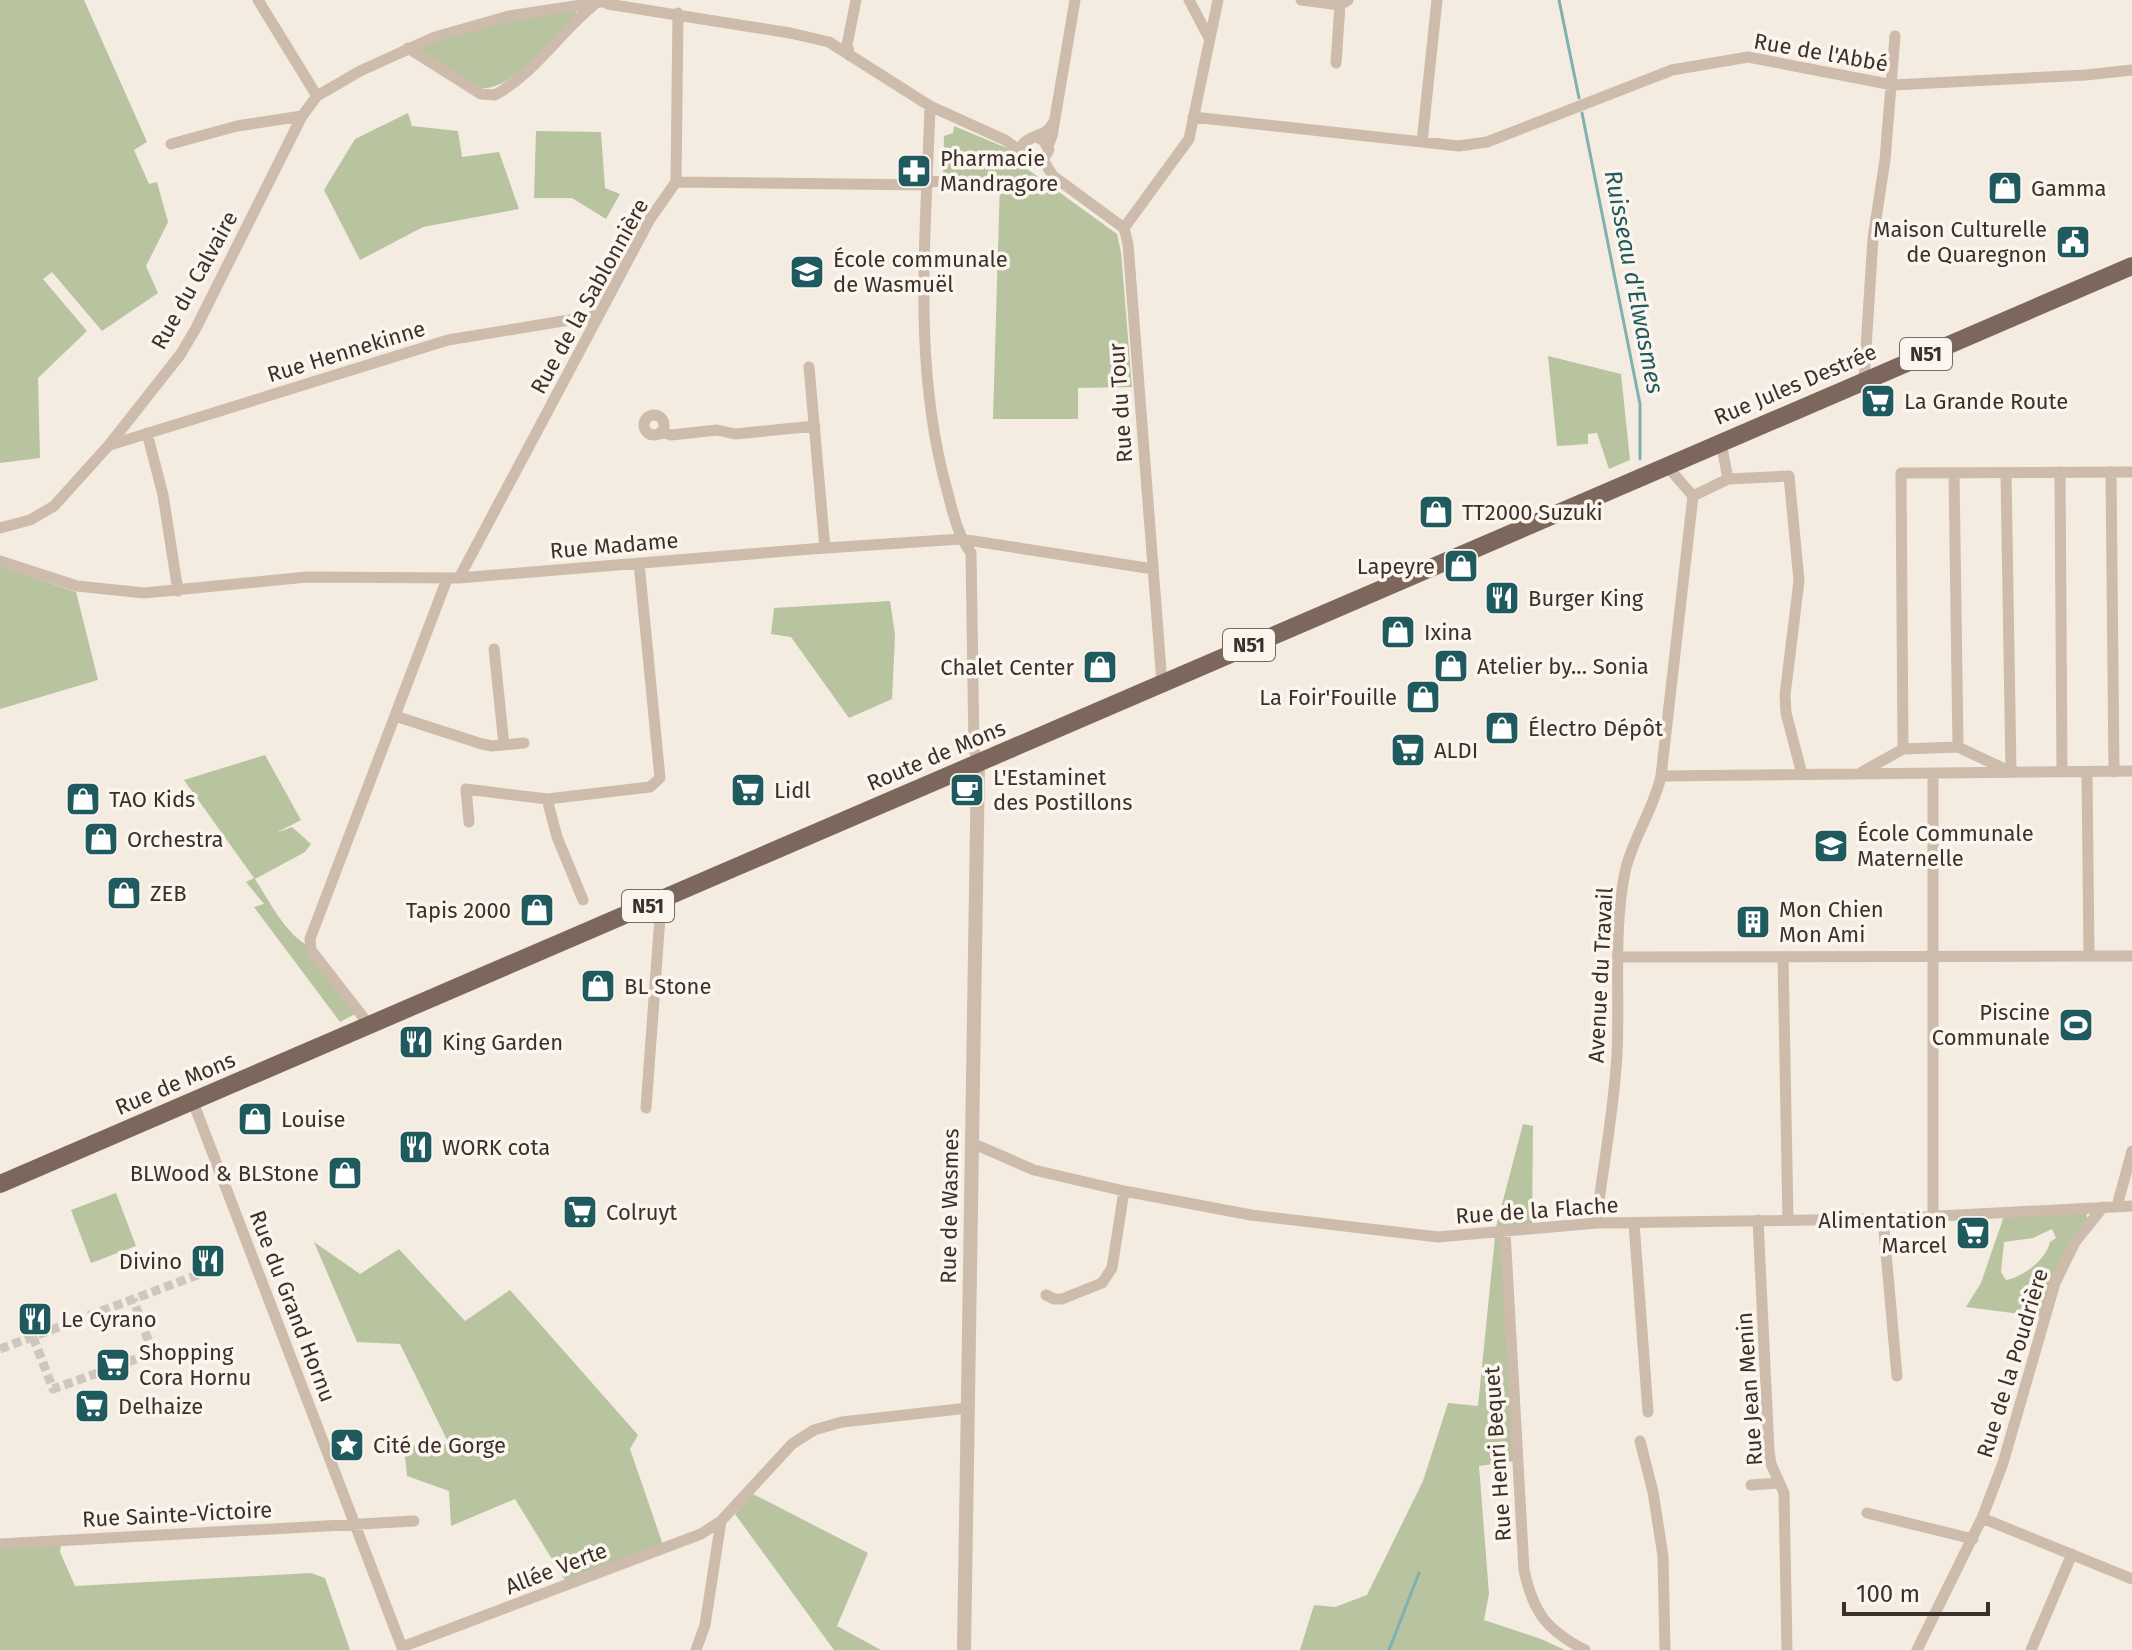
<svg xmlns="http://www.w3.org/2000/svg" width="2132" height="1650" font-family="'Fira Sans',sans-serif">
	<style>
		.green { fill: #b8c4a0; fill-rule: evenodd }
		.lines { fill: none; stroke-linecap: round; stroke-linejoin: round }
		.stream { stroke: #7fb0b2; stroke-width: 3 }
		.pedestrian-tunnel { stroke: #cfc6bd; stroke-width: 9; stroke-dasharray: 9 4.5; stroke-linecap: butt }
		.minor { stroke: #cdbbac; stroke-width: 11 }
		.tertiary { stroke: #cdbbac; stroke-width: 14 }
		.primary { stroke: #7d675c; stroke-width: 18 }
		.labels { text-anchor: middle; stroke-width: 7; stroke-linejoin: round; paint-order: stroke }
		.shield { fill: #fbf5ee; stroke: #756b66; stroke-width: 2 }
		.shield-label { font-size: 20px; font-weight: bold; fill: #3b302b }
		.street-label { font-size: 22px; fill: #3b302b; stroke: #fbf5ee }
		.poi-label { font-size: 22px; fill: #3b302b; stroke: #fbf5ee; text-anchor: start }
		.water-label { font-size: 24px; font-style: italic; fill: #1f5a5e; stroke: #fbf5ee }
	</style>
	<rect width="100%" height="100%" fill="#f4ebe1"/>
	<!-- green -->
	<path class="green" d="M0 0H84L147 142 134 150 149 184 157 182 168 222 146 266 158 293 102 331 52 272 43 279 87 331 38 378 40 458 0 463Z
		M575 10 577 15C556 36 512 91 481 88L422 52 420 47 483 26Z
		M408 113 412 126 458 131 462 157 499 152 519 209 423 227 360 260 324 190 355 139Z
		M954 126 1009 149 1012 158 1117 234 1121 252 1132 387 1078 388V419H993L1000 181 943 178 944 136 953 133Z
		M536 131 601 132 605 188 620 194 606 219 572 198H534Z
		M1548 356 1621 374 1630 460 1609 469 1597 433 1588 434V444L1557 446Z
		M0 566 76 592 98 680 0 709Z
		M890 601 895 635 892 699 849 718 791 637 771 634 774 608Z
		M265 755 301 820 276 833 292 827 311 844 305 852 255 879C270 902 285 934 310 947L359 1012 340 1022 254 907 264 904 246 882 254 878 184 780Z
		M1523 1124 1533 1126 1532 1226 1502 1229 1515 1461 1479 1466 1489 1594 1484 1620 1541 1639 1565 1650H1300L1314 1605 1335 1607 1367 1595 1423 1481 1448 1403 1478 1406 1496 1227Z
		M116 1193 136 1246 91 1263 71 1210Z
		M2086 1212 2088 1221 2043 1317 1966 1307 1981 1283 2004 1216ZM2052 1229 2056 1238 2050 1242C2046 1260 2023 1277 2006 1280L2001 1272 2004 1242 2033 1238Z
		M314 1242 360 1274 399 1249 465 1321 510 1290 638 1435 630 1449 664 1548 568 1585 515 1499 451 1526 449 1491 407 1476 404 1446 449 1444 400 1344 357 1342Z
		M753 1494 868 1553 837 1626 881 1650H834L735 1514Z
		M61 1543 60 1552 75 1586 311 1573 325 1578 350 1650H0V1544Z"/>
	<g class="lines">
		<!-- stream -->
		<path class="stream" d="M1559 0 1579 98
			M1582 113 1640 404V459
			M1389 1650 1419 1573"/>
		<!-- pedestrian-tunnel -->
		<path class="pedestrian-tunnel" d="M33 1337 53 1389 153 1353 133 1299
			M0 1349 208 1271"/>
		<!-- minor -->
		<path class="minor" d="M258 0 317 96
			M1189 0 1209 38
			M1301 0 1340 5 1348 0
			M608 4 790 33 829 42 930 106 1005 140 1023 153
			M408 48 481 94 495 95C535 73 560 32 595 4
			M850 56 847 45 856 0
			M1336 63 1340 5
			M930 106C926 235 912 365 947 490 953 512 957 534 971 553L974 749 978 763
			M1193 117 1459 146 1487 142 1672 70 1748 57 1893 85 2086 75 2132 70
			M1036 137 1043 140 1049 150 1043 160 1035 163 1024 156 1023 144C1033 133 1045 138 1053 123
			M1422 142 1437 0
			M171 144 237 126 302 116
			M1048 146 1052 136 1075 0
			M1043 160 1053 176 1124 228 1128 244 1162 683
			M928 181 996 185
			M676 182 928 185
			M1124 228 1189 139 1218 0
			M809 367 825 548
			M1864 380 1873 238 1885 160 1895 36
			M644 425a10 10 0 1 1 20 0a10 10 0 1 1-20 0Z
			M661 432 671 435 717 430 735 434 815 426
			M147 433 163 495 178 591
			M1721 442 1728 479
			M110 445 448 340 599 315
			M1666 465 1693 496
			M2060 472 2062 772
			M2111 472 2114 772
			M1954 473 1958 747
			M1693 496 1728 479 1789 476 1799 581 1785 695 1786 713 1802 774
			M0 528 30 520 54 506 109 445 180 355 195 330 302 116 317 96 360 71 435 37 509 16 614 0
			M0 561 77 586 144 593 307 577 459 578 811 549 961 539 1153 569
			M459 578 650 219 676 182 678 13
			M494 649 504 745
			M395 716 482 744 492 746 524 743
			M1903 749 1901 473 2132 472
			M1862 772 1903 749 1958 747 2011 772 2006 473
			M2087 772 2089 956
			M1933 773V1216
			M1661 776 2132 771
			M547 799 557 837 583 900
			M469 822 466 789 547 799 650 787 660 778 639 563
			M1619 957 2132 956
			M1783 957 1788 1220
			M370 1026 311 950 310 939 447 579
			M193 1102 403 1650
			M646 1108 660 917 656 902
			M972 1143 1034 1170 1124 1191 1251 1215 1438 1237 1596 1223 1883 1219 2132 1206
			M2117 1206 2132 1151
			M1883 1219 1897 1376
			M1758 1220 1769 1451 1771 1464 1784 1493 1787 1650
			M1596 1223C1603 1167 1614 1110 1617 1054 1620 994 1613 931 1625 872 1632 839 1654 809 1661 776L1693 496
			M1634 1223 1648 1412
			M1505 1231 1524 1570C1533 1612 1546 1630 1585 1650
			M1046 1295 1054 1299H1062L1102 1283 1112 1268 1124 1191
			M1640 1441 1653 1492 1663 1556 1665 1650
			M1751 1485 1779 1483
			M1867 1513 1973 1539
			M1982 1518 2132 1579
			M0 1544 414 1521
			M402 1647 701 1534 721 1521
			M696 1650 705 1625 721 1521 792 1444 814 1430 842 1422 968 1408
			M1917 1650 1982 1518 2003 1463 2055 1283 2075 1242 2103 1207
			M2031 1650 2072 1554"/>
		<!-- tertiary -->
		<path class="tertiary" d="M964 1650 978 763"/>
		<!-- primary -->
		<path class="primary" d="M0 1184 2132 266"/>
	</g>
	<!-- icons -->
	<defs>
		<g id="pharmacy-square" transform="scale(1.8)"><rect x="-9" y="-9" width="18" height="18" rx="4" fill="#1f5a5e" stroke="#fbf5ee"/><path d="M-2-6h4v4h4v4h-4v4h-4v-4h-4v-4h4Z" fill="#fff"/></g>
		<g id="shop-square" transform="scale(1.8)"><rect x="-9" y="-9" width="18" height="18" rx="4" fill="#1f5a5e" stroke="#fbf5ee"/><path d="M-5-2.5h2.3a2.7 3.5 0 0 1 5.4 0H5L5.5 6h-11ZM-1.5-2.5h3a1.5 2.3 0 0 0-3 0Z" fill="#fff"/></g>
		<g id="civic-square" transform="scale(1.8)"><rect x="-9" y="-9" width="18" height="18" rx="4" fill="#1f5a5e" stroke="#fbf5ee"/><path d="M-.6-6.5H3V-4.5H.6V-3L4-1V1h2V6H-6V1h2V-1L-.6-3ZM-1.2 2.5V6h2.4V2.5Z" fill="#fff"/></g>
		<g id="school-square" transform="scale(1.8)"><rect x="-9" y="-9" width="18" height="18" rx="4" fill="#1f5a5e" stroke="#fbf5ee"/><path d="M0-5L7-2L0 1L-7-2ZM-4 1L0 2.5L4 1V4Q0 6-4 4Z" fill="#fff"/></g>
		<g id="supermarket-square" transform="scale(1.8)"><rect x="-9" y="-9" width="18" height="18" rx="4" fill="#1f5a5e" stroke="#fbf5ee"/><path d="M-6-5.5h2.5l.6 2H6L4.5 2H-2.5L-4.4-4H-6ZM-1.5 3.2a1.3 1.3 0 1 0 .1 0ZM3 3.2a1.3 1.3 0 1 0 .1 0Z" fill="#fff"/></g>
		<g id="restaurant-square" transform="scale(1.8)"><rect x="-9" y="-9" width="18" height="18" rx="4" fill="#1f5a5e" stroke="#fbf5ee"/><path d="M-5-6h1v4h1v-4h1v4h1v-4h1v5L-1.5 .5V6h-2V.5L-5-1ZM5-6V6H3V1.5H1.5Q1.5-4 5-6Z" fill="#fff"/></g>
		<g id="cafe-square" transform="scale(1.8)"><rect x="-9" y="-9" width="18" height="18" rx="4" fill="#1f5a5e" stroke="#fbf5ee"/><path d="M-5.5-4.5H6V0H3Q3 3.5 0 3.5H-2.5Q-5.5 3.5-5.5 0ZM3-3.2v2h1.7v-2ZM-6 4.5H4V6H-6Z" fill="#fff"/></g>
		<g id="building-square" transform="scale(1.8)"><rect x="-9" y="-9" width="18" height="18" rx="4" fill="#1f5a5e" stroke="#fbf5ee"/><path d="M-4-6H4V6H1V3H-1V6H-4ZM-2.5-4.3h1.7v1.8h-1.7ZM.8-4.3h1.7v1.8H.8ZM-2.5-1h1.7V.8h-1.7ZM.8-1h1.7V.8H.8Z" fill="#fff"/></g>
		<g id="stadium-square" transform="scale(1.8)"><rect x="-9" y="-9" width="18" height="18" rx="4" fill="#1f5a5e" stroke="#fbf5ee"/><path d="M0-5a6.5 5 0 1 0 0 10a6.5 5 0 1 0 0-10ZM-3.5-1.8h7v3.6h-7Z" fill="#fff"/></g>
		<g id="sight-square" transform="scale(1.8)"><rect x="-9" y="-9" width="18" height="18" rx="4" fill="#1f5a5e" stroke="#fbf5ee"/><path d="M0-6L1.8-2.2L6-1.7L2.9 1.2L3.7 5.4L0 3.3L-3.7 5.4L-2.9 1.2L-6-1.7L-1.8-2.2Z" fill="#fff"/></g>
	</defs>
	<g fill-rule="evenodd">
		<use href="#pharmacy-square" x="914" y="171"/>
		<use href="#shop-square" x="2005" y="188"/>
		<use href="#civic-square" x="2073" y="242"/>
		<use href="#school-square" x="807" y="272"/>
		<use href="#supermarket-square" x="1878" y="401"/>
		<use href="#shop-square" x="1436" y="512"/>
		<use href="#shop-square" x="1461" y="566"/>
		<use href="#restaurant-square" x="1502" y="598"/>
		<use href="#shop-square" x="1398" y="632"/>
		<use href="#shop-square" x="1451" y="666"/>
		<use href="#shop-square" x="1100" y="667"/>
		<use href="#shop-square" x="1423" y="697"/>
		<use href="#shop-square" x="1502" y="728"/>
		<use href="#supermarket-square" x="1408" y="750"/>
		<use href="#supermarket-square" x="748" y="790"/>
		<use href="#cafe-square" x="967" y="790"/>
		<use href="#shop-square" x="83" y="799"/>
		<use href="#shop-square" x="101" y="839"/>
		<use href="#school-square" x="1831" y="846"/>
		<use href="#shop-square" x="124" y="893"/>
		<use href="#shop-square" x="537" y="910"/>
		<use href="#building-square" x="1753" y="922"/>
		<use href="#shop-square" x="598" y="986"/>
		<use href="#stadium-square" x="2076" y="1025"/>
		<use href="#restaurant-square" x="416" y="1042"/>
		<use href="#shop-square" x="255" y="1119"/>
		<use href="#restaurant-square" x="416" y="1147"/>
		<use href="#shop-square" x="345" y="1173"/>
		<use href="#supermarket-square" x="580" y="1212"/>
		<use href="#supermarket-square" x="1973" y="1233"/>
		<use href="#restaurant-square" x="208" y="1261"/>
		<use href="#restaurant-square" x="35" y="1319"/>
		<use href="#supermarket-square" x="113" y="1365"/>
		<use href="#supermarket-square" x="92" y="1406"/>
		<use href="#sight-square" x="347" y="1445"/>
	</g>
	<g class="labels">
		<!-- shield labels -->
		<g class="shield">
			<rect x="1900" y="338" width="52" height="32" rx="6"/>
			<rect x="1223" y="629" width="52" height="32" rx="6"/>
			<rect x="622" y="890" width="52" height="32" rx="6"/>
		</g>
		<g class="shield-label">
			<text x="1926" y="361">N51</text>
			<text x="1249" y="652">N51</text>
			<text x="648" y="913">N51</text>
		</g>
		<!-- street labels -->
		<g class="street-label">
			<text transform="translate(1821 52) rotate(10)" y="8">Rue de l'Abbé</text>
			<text transform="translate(194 280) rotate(-61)" y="8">Rue du Calvaire</text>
			<text transform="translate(589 296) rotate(-61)" y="8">Rue de la Sablonnière</text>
			<text transform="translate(346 351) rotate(-17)" y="8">Rue Hennekinne</text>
			<text transform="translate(1795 384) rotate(-23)" y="8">Rue Jules Destrée</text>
			<text transform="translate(1120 403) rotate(-94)" y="8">Rue du Tour</text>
			<text transform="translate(614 545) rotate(-5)" y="8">Rue Madame</text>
			<text transform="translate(936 755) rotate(-23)" y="8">Route de Mons</text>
			<text transform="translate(1600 975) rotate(-87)" y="8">Avenue du Travail</text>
			<text transform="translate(175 1083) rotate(-23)" y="8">Rue de Mons</text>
			<text transform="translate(949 1206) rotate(-89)" y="8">Rue de Wasmes</text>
			<text transform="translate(1537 1210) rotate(-4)" y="8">Rue de la Flache</text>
			<text transform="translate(293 1306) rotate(69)" y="8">Rue du Grand Hornu</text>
			<text transform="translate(2012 1363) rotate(-73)" y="8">Rue de la Poudrière</text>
			<text transform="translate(1749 1389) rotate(-94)" y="8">Rue Jean Menin</text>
			<text transform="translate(1497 1454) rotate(-94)" y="8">Rue Henri Bequet</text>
			<text transform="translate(177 1514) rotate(-3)" y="8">Rue Sainte-Victoire</text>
			<text transform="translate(556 1568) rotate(-21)" y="8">Allée Verte</text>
		</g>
		<!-- poi labels -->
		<g class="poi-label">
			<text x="940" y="166">Pharmacie<tspan x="940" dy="25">Mandragore</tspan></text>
			<text x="2031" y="196">Gamma</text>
			<text x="2047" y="237" text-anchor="end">Maison Culturelle<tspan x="2047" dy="25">de Quaregnon</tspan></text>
			<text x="833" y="267">École communale<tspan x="833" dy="25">de Wasmuël</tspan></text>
			<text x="1904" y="409">La Grande Route</text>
			<text x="1462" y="520">TT2000 Suzuki</text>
			<text x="1435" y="574" text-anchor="end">Lapeyre</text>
			<text x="1528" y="606">Burger King</text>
			<text x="1424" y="640">Ixina</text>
			<text x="1477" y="674">Atelier by... Sonia</text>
			<text x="1074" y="675" text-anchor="end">Chalet Center</text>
			<text x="1397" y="705" text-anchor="end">La Foir'Fouille</text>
			<text x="1528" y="736">Électro Dépôt</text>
			<text x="1434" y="758">ALDI</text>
			<text x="993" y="785">L'Estaminet<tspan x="993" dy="25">des Postillons</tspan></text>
			<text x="774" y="798">Lidl</text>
			<text x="109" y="807">TAO Kids</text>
			<text x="1857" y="841">École Communale<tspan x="1857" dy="25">Maternelle</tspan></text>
			<text x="127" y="847">Orchestra</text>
			<text x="150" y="901">ZEB</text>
			<text x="1779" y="917">Mon Chien<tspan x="1779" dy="25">Mon Ami</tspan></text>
			<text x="511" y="918" text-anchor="end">Tapis 2000</text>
			<text x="624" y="994">BL Stone</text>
			<text x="2050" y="1020" text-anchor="end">Piscine<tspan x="2050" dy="25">Communale</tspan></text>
			<text x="442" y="1050">King Garden</text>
			<text x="281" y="1127">Louise</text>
			<text x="442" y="1155">WORK cota</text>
			<text x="319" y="1181" text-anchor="end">BLWood &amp; BLStone</text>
			<text x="606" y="1220">Colruyt</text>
			<text x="1947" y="1228" text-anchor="end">Alimentation<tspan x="1947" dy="25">Marcel</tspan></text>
			<text x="182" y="1269" text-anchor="end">Divino</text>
			<text x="61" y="1327">Le Cyrano</text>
			<text x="139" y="1360">Shopping<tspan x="139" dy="25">Cora Hornu</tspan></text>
			<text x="118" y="1414">Delhaize</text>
			<text x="373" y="1453">Cité de Gorge</text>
		</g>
		<!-- water labels -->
		<g class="water-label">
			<text transform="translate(1634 282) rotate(79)" y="8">Ruisseau d'Elwasmes</text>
		</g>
	</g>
	<!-- scale -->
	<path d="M1844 1602v12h144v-12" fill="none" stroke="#3b302b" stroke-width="4"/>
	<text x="1856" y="1602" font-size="24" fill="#3b302b" stroke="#fbf5ee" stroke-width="6" paint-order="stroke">100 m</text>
</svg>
